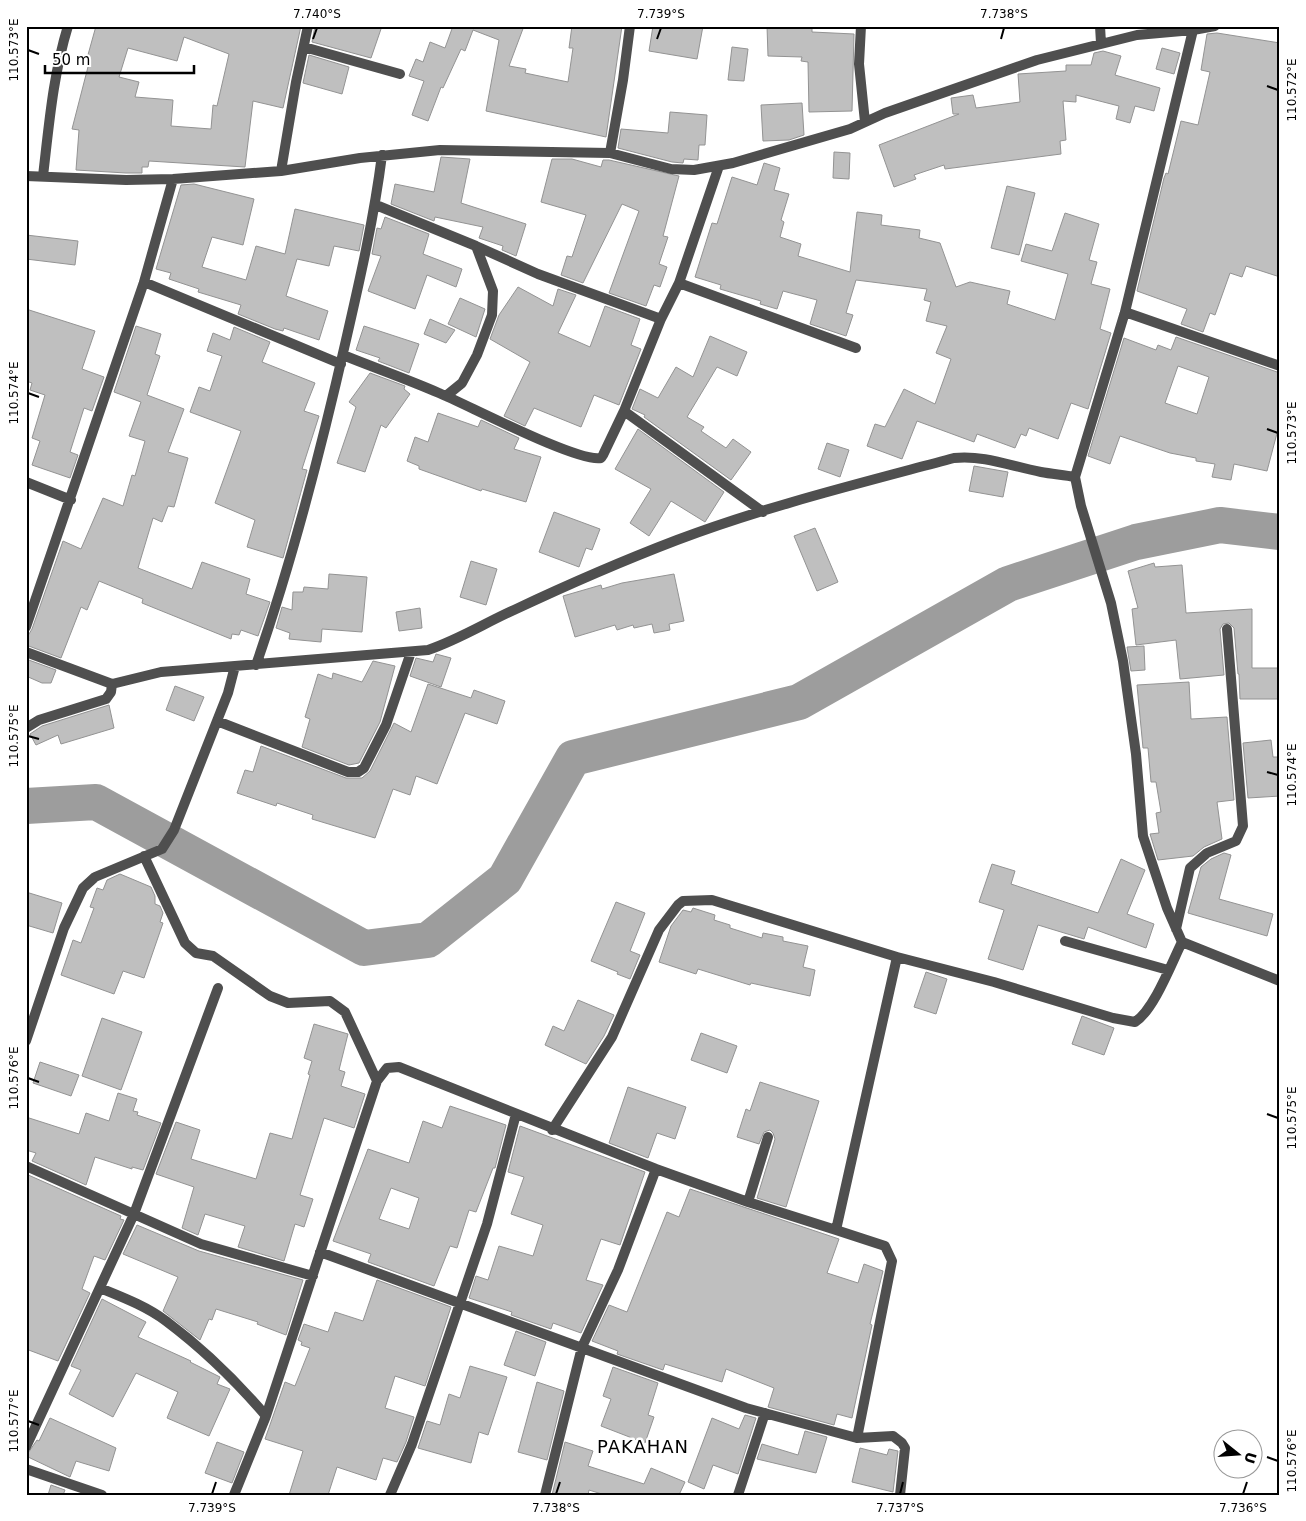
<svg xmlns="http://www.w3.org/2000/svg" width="1306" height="1521" font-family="'DejaVu Sans',sans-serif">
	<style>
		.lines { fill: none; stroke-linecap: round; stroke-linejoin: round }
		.river { stroke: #9d9d9d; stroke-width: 36 }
		.building { fill: #bfbfbf; stroke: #939393; fill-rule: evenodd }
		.street { stroke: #4f4f4f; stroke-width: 10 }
		.ticks { fill: none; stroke: #000; stroke-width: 2 }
		.labels { text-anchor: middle; stroke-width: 5; stroke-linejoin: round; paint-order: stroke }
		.quarter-label { font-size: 18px; letter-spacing: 1px; fill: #000; stroke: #fff }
		.neatline { fill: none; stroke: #000; stroke-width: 2 }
		.ticks-label { font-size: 12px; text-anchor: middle; fill: #000 }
	</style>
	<rect width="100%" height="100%" fill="#fff"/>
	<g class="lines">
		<!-- river -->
		<path class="river" d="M26 806 96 802 364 948 428 940 505 879 573 758 799 702 1008 584 1136 542 1220 525 1280 532"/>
	</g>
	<!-- building -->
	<path class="building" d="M96 26H301L283 108 253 101 245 167 149 161 148 167H142V173H126L76 170 79 130 72 129 89 63 86 62ZM184 37 229 54 217 106 213 105 211 129 171 126 173 100 135 97 139 82 119 77 128 48 177 61Z
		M315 26H382L371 58 312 42Z
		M453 26H524L509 66 526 69 525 73 568 82 573 48H569L572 26H622L606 137 486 111 499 40 473 30 465 51 461 49 443 88 441 87 428 121 412 115 424 81 409 76 416 59 423 62 430 42 445 48Z
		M653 26H703L697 59 649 51Z
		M767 26H812V32L854 34 852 111 809 112 808 62 801 61 802 57 768 56Z
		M1217 33 1280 43V277L1246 266 1242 277 1230 273 1215 315 1210 313 1203 332 1181 324 1187 309 1137 291 1164 178 1166 173 1168 174 1181 121 1198 125 1210 72 1201 70 1207 34Z
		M732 47 748 49 744 81 728 80Z
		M1162 48 1180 53 1174 74 1156 69Z
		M1103 51 1121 56 1115 75 1160 88 1154 111 1135 106 1130 123 1116 119 1119 106 1076 95V102L1063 101 1066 140 1060 141 1061 154 945 169 944 165 914 175 916 179 894 187 879 145 959 114H953L951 98 973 95 976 108 1020 102 1018 74 1066 71V65H1091L1094 53Z
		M309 55 349 67 342 94 303 83Z
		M802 103 804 135 789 140 763 141 761 105Z
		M670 112 707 115 705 145H699L698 160 684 159 683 163 672 162 618 148 621 129 668 133Z
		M834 152 850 153 849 179 833 178Z
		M441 157 470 159 461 203 526 224 516 256 502 250 503 246 479 238 483 227 435 217 434 221 391 204 395 184 434 192Z
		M552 159H572L601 167 603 160H609L679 176 663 236 668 237 659 264 667 267 660 287 654 285 646 306 609 293 639 211 622 204 583 283 561 275 567 256 572 257 586 215 541 202Z
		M764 163 780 168 774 190 789 194 781 220 784 222 780 237 801 244 798 256 850 272 857 212 882 215 881 225 920 230 919 238 940 243 956 287 970 282 1010 291 1007 304 1055 320 1068 274 1021 261 1026 244 1052 251 1065 213 1099 224 1089 260 1097 262 1091 284 1110 289 1100 329 1111 333 1088 409 1071 403 1058 439 1029 428 1026 436 1021 434 1015 448 977 434 974 442 917 421 902 459 867 446 875 424 885 427 904 389 935 404 951 359 936 353 947 326 926 321 931 302 924 300 927 289 856 280 846 313 853 315 846 336 810 324 817 300 783 291 777 309 760 304 761 301 720 289 721 285 695 277 712 223 717 224 732 177 757 185Z
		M194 184 254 199 243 245 212 237 202 267 246 280 256 246 285 254 295 209 364 225 359 251 334 246 329 266 297 259 286 296 328 311 319 340 284 328 283 331 275 329 238 314 241 305 198 292 199 289 169 279 171 273 156 269 181 185Z
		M1007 186 1035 193 1019 255 991 248Z
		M385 217 429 234 423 254 462 269 456 287 427 275 415 309 368 291 381 256 372 254 377 228 381 229Z
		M26 235 78 241 75 265 26 259Z
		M518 287 553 306 558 289 576 295 558 333 590 347 605 306 640 319 631 345 641 349 619 405 594 395 581 427 534 408 525 426 504 416 530 362 490 339 499 315Z
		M460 298 485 309 476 337 448 324Z
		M26 309 95 331 82 369 104 377 92 411 84 408 70 452 78 455 70 478 32 465 40 441 32 438 45 395 30 390 32 383 26 381Z
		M430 319 455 330 446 343 424 334Z
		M136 326 161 334 155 354 160 356 147 395 184 409 168 452 188 458 174 507 168 506 162 522 153 518 138 568 192 589 202 562 250 579 246 594 270 602 258 636 241 630 239 635 232 634 231 639 142 603 143 599 99 581 87 610 81 607 61 658 26 645V639L32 629 63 541 81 549 103 498 123 506 132 475 135 476 145 441 129 436 141 402 114 392Z
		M364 326 419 344 409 373 378 361 380 358 356 350Z
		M234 327 270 342 262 362 315 383 304 411 319 416 302 469 307 470 283 558 247 547 255 520 215 503 241 431 190 412 199 387 210 391 222 356 207 351 213 333 230 340Z
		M710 336 747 352 737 376 717 367 687 417 704 427 701 431 726 448 733 439 751 452 731 480 644 417 645 415 632 409 640 389 658 398 676 367 693 377Z
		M1176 337 1280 373V422L1267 471 1234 464 1231 480 1212 477 1215 464 1196 461V458L1170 453 1120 436 1110 464 1088 456 1124 338 1156 350 1158 345 1171 350ZM1178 366 1209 377 1197 414 1165 403Z
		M370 373 405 386 404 389 410 394 386 428 381 425 365 472 337 463 356 407 349 402Z
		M438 413 478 427 481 420 519 438 514 449 541 457 526 502 482 489 481 491 419 469V466L407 461 415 437 428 442Z
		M638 429 724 492 705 522 671 501 649 536 630 523 651 489 615 469Z
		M827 443 849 450 840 477 818 469Z
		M974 466 1008 472 1003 497 969 491Z
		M554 512 600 529 592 550 586 548 579 567 539 552Z
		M815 528 838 582 817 591 794 536Z
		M471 561 497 569 486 605 460 597Z
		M1154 563 1155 567 1182 565 1186 613 1252 609V668H1280V699H1240L1239 674H1238L1234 628 1229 623 1223 624 1220 629 1224 675 1180 679 1176 640 1136 645 1132 609 1138 608 1128 571Z
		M329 574 367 577 362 632 322 629 321 642 289 639 290 633 276 628 282 607 292 610 293 592H303L304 587 328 589Z
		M674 574 684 621 669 624 670 630 654 633 652 624 634 628 633 625 617 630 615 625 575 637 563 596 601 585 602 589 622 583Z
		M420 608 422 628 399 631 396 612Z
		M1144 646 1145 670 1131 671 1127 647Z
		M436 654 451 658 441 687 410 676 416 658 433 662Z
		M26 659 56 670 51 683H42L26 676Z
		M373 661 395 666 380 722 359 763 349 765 302 747 310 719 305 717 318 674 332 679 333 673 362 682Z
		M1189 682 1191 719 1227 717 1234 800 1217 802 1222 839 1204 847 1193 856 1158 860 1150 834 1159 833 1156 813 1161 812 1156 782H1151L1148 748H1143L1137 685Z
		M428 684 471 698 474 690 505 701 497 724 465 713 437 784 416 776 410 795 393 789 375 838 312 819 313 815 277 803 276 806 237 793 245 770 253 772 261 746 346 778H362L370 771 394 723 411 732Z
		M175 686 204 697 194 721 166 710Z
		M109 705 114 728 61 744 58 735 36 745 30 734 42 726Z
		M1271 740 1273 757H1280V796L1248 798 1243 743Z
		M1224 853 1231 855 1219 899 1273 914 1267 936 1188 913 1201 867 1211 859Z
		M1121 859 1145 870 1127 914 1154 924 1146 948 1088 927 1084 939 1038 925 1023 970 988 959 1004 910 979 902 992 864 1015 871 1011 884 1098 913Z
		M120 874 151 887 155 896V904L160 906 163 913 160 922 163 923 144 978 123 971 114 994 61 975 73 940 81 943 94 908 90 907 97 888 103 890 107 880Z
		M26 892 62 903 53 933 26 925Z
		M616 902 645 913 630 951 640 955 630 979 617 974 618 972 591 961Z
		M693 908 715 915 714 920 730 925V928L762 938 763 933 783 937V941L808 946 803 967 815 970 810 996 751 983 750 985 698 969 696 974 659 962 671 926 683 910 691 912Z
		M926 972 947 979 936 1014 914 1007Z
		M578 1000 614 1015 604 1036 586 1064 545 1045 553 1026 564 1031Z
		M1082 1016 1114 1028 1104 1055 1072 1044Z
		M102 1018 142 1032 121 1090 82 1076Z
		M314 1024 348 1034 339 1070 345 1072 341 1086 365 1094 354 1128 324 1118 300 1195 313 1199 304 1227 295 1224 284 1261 238 1247 245 1226 205 1214 198 1235 182 1228 194 1187 156 1174 176 1122 200 1130 191 1159 256 1179 270 1133 292 1139 310 1075 308 1074 312 1061 304 1058Z
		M701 1033 737 1046 727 1073 691 1060Z
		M40 1062 79 1075 71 1096 33 1083Z
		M760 1082 819 1101 786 1207 757 1198 775 1139 773 1133 770 1130 764 1132 759 1144 737 1137 746 1109 750 1111Z
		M628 1087 686 1107 675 1139 657 1133 648 1158 609 1143Z
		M118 1093 137 1099 133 1111 138 1112 137 1115 161 1123 143 1170 132 1167V1169L95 1157 86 1185 32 1161 36 1153 26 1150V1117L79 1134 86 1113 109 1121Z
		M450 1106 506 1125 495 1168H493L476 1212 469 1210 457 1248 450 1246 434 1286 368 1262 371 1254 333 1241 368 1149 409 1163 423 1121 442 1128ZM391 1188 419 1198 409 1229 379 1219Z
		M520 1126 645 1172 620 1245 601 1239 586 1280 603 1285 581 1333 553 1323 551 1329 511 1315 512 1312 469 1298 476 1276 488 1280 499 1246 533 1256 543 1225 511 1214 524 1177 508 1172Z
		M26 1174 121 1216 120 1219 124 1220 105 1260 94 1256 82 1289 90 1293 58 1361 26 1349Z
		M690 1189 839 1239 827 1273 858 1283 864 1264 883 1271 870 1324 872 1325 852 1418 837 1414 834 1425 768 1407 774 1388 726 1369 722 1382 665 1364 663 1370 617 1354 618 1351 592 1341 609 1305 627 1312 667 1212 679 1217Z
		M137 1225 199 1251 303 1280 286 1335 257 1324 258 1322 216 1309 212 1320 209 1319 200 1340 163 1311 178 1277 123 1254Z
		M377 1280 451 1307 425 1386 395 1376 385 1408 414 1417 406 1442 397 1462 383 1458 376 1480 337 1467 328 1495H289L303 1451 265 1439 285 1382 295 1386 310 1348 301 1345 302 1342 298 1340 304 1324 328 1332 335 1312 363 1321Z
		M102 1299 146 1322 138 1337 191 1361 190 1362 220 1377 217 1384 230 1389 209 1436 167 1418 178 1392 136 1373 113 1417 69 1394 81 1370 71 1366Z
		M516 1331 546 1342 535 1376 504 1365Z
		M470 1366 507 1377 488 1435 479 1432 471 1463 418 1448 427 1421 440 1425 449 1394 460 1398Z
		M613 1367 658 1383 648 1415 654 1417 645 1443 601 1426 611 1399 603 1396Z
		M537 1382 564 1391 547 1460 518 1452Z
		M745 1415 756 1418 738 1474 713 1465 704 1489 688 1482 712 1418 739 1429Z
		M50 1418 116 1448 109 1471 76 1461 70 1477 26 1456 37 1440 39 1441Z
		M805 1431 827 1437 816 1473 757 1459 762 1444 798 1455Z
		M217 1442 244 1452 232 1483 205 1473Z
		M565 1442 593 1451 588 1466 644 1484 651 1468 685 1482 679 1495H605L589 1490 588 1495H552Z
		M860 1448 887 1455 889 1449 898 1451 893 1492 852 1482Z
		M51 1485 65 1490 63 1495H48Z"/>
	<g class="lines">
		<!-- street -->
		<path class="street" d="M861 26 859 64 865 122
			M1100 26 1101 43
			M304 47 400 74
			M610 153 623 80 630 26
			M281 171 296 82 308 26
			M26 176 126 180 173 179 281 171 360 158 440 150 610 153 671 169 694 170 733 163 850 129 885 113 1037 60 1137 35 1193 30
			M43 176C49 125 53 75 68 26
			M376 205 476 246 538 274 661 319
			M144 282 341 364
			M679 283 856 348
			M1125 312 1280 366
			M343 355C375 368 407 379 439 393 468 405 578 463 601 458L603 455 624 411 763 512
			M446 396 462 383 477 355 492 315 493 291 476 246
			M624 411 661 319 679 283 719 166
			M1075 477 1081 506 1111 603 1123 661 1136 754 1143 836 1167 908 1182 942 1280 981
			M26 482 71 500
			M26 627 144 282 173 179
			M26 652 112 684
			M256 665C293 559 321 450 346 340 360 279 374 218 382 155
			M217 721 348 772H358L364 768 386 725 411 652
			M26 728 39 720 106 699 111 692 112 684 161 672 428 650C458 640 485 623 514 610 567 585 622 561 677 540 767 506 861 483 954 458 985 455 1010 466 1041 472 1052 474 1064 475 1075 477L1125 312 1193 30 1215 26
			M144 856 185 943 196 953 213 956 270 996 288 1003 330 1001 345 1012 377 1081
			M1176 929 1190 868 1207 853 1236 841 1243 826 1227 629
			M1065 941 1168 970
			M26 1041 64 928 83 888 95 877 162 849 174 830 228 693 235 666
			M552 1130 612 1037 659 930 678 905 683 901 712 900 897 957
			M26 1166 201 1244 313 1276
			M748 1202 768 1137
			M836 1230 885 1246 892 1261 857 1438
			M320 1252 746 1408 857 1438 893 1436 902 1443 905 1448 900 1495
			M100 1288C122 1297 146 1306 166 1321 202 1348 237 1382 266 1416
			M26 1447 134 1214 218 988
			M26 1469 102 1495
			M234 1495 266 1416 377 1081 387 1068 399 1067 656 1169 748 1202 836 1230 897 957 994 982 1113 1018 1135 1022C1154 1010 1172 962 1182 942
			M390 1495 412 1444 487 1224 516 1114
			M545 1495 582 1347 618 1270 656 1169
			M738 1495 765 1413"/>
	</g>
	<!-- ticks -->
	<path class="ticks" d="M313 39 317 28M657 39 661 28M1001 39 1004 28M28 50 39 54M1267 86 1278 90M28 393 39 397M1267 429 1278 433M28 736 39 739M1267 772 1278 775M28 1078 39 1082M1267 1114 1278 1118M28 1421 39 1425M1267 1457 1278 1461M212 1494 216 1482M556 1494 560 1482M900 1494 903 1482M1243 1494 1247 1482"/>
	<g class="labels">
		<!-- quarter labels -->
		<g class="quarter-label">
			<text x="643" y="1453">PAKAHAN</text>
		</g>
	</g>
	<!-- border -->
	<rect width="1306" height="1521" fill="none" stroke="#ffffff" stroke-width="55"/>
	<!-- north arrow -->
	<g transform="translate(1238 1454) rotate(107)"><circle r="24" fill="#ffffff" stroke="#999999"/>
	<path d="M0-4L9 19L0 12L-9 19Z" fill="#000000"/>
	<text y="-8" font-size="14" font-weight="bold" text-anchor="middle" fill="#000000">U</text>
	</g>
	<!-- scale -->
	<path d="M45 65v8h149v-8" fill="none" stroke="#000000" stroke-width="2.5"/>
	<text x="52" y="65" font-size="15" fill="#000000" stroke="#ffffff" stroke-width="4" paint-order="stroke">50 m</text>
	<rect x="28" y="28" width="1250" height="1466" class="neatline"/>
	<g class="ticks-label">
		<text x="317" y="18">7.740°S</text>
		<text x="661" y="18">7.739°S</text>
		<text x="1004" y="18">7.738°S</text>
		<text transform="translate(14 50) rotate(-90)" y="4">110.573°E</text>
		<text transform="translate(1292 90) rotate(-90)" y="4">110.572°E</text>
		<text transform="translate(14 393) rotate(-90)" y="4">110.574°E</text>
		<text transform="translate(1292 433) rotate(-90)" y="4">110.573°E</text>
		<text transform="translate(14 736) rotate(-90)" y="4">110.575°E</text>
		<text transform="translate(1292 775) rotate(-90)" y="4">110.574°E</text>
		<text transform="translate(14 1078) rotate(-90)" y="4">110.576°E</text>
		<text transform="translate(1292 1118) rotate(-90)" y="4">110.575°E</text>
		<text transform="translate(14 1421) rotate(-90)" y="4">110.577°E</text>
		<text transform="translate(1292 1461) rotate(-90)" y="4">110.576°E</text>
		<text x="212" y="1512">7.739°S</text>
		<text x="556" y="1512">7.738°S</text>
		<text x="900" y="1512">7.737°S</text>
		<text x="1243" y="1512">7.736°S</text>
	</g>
</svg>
